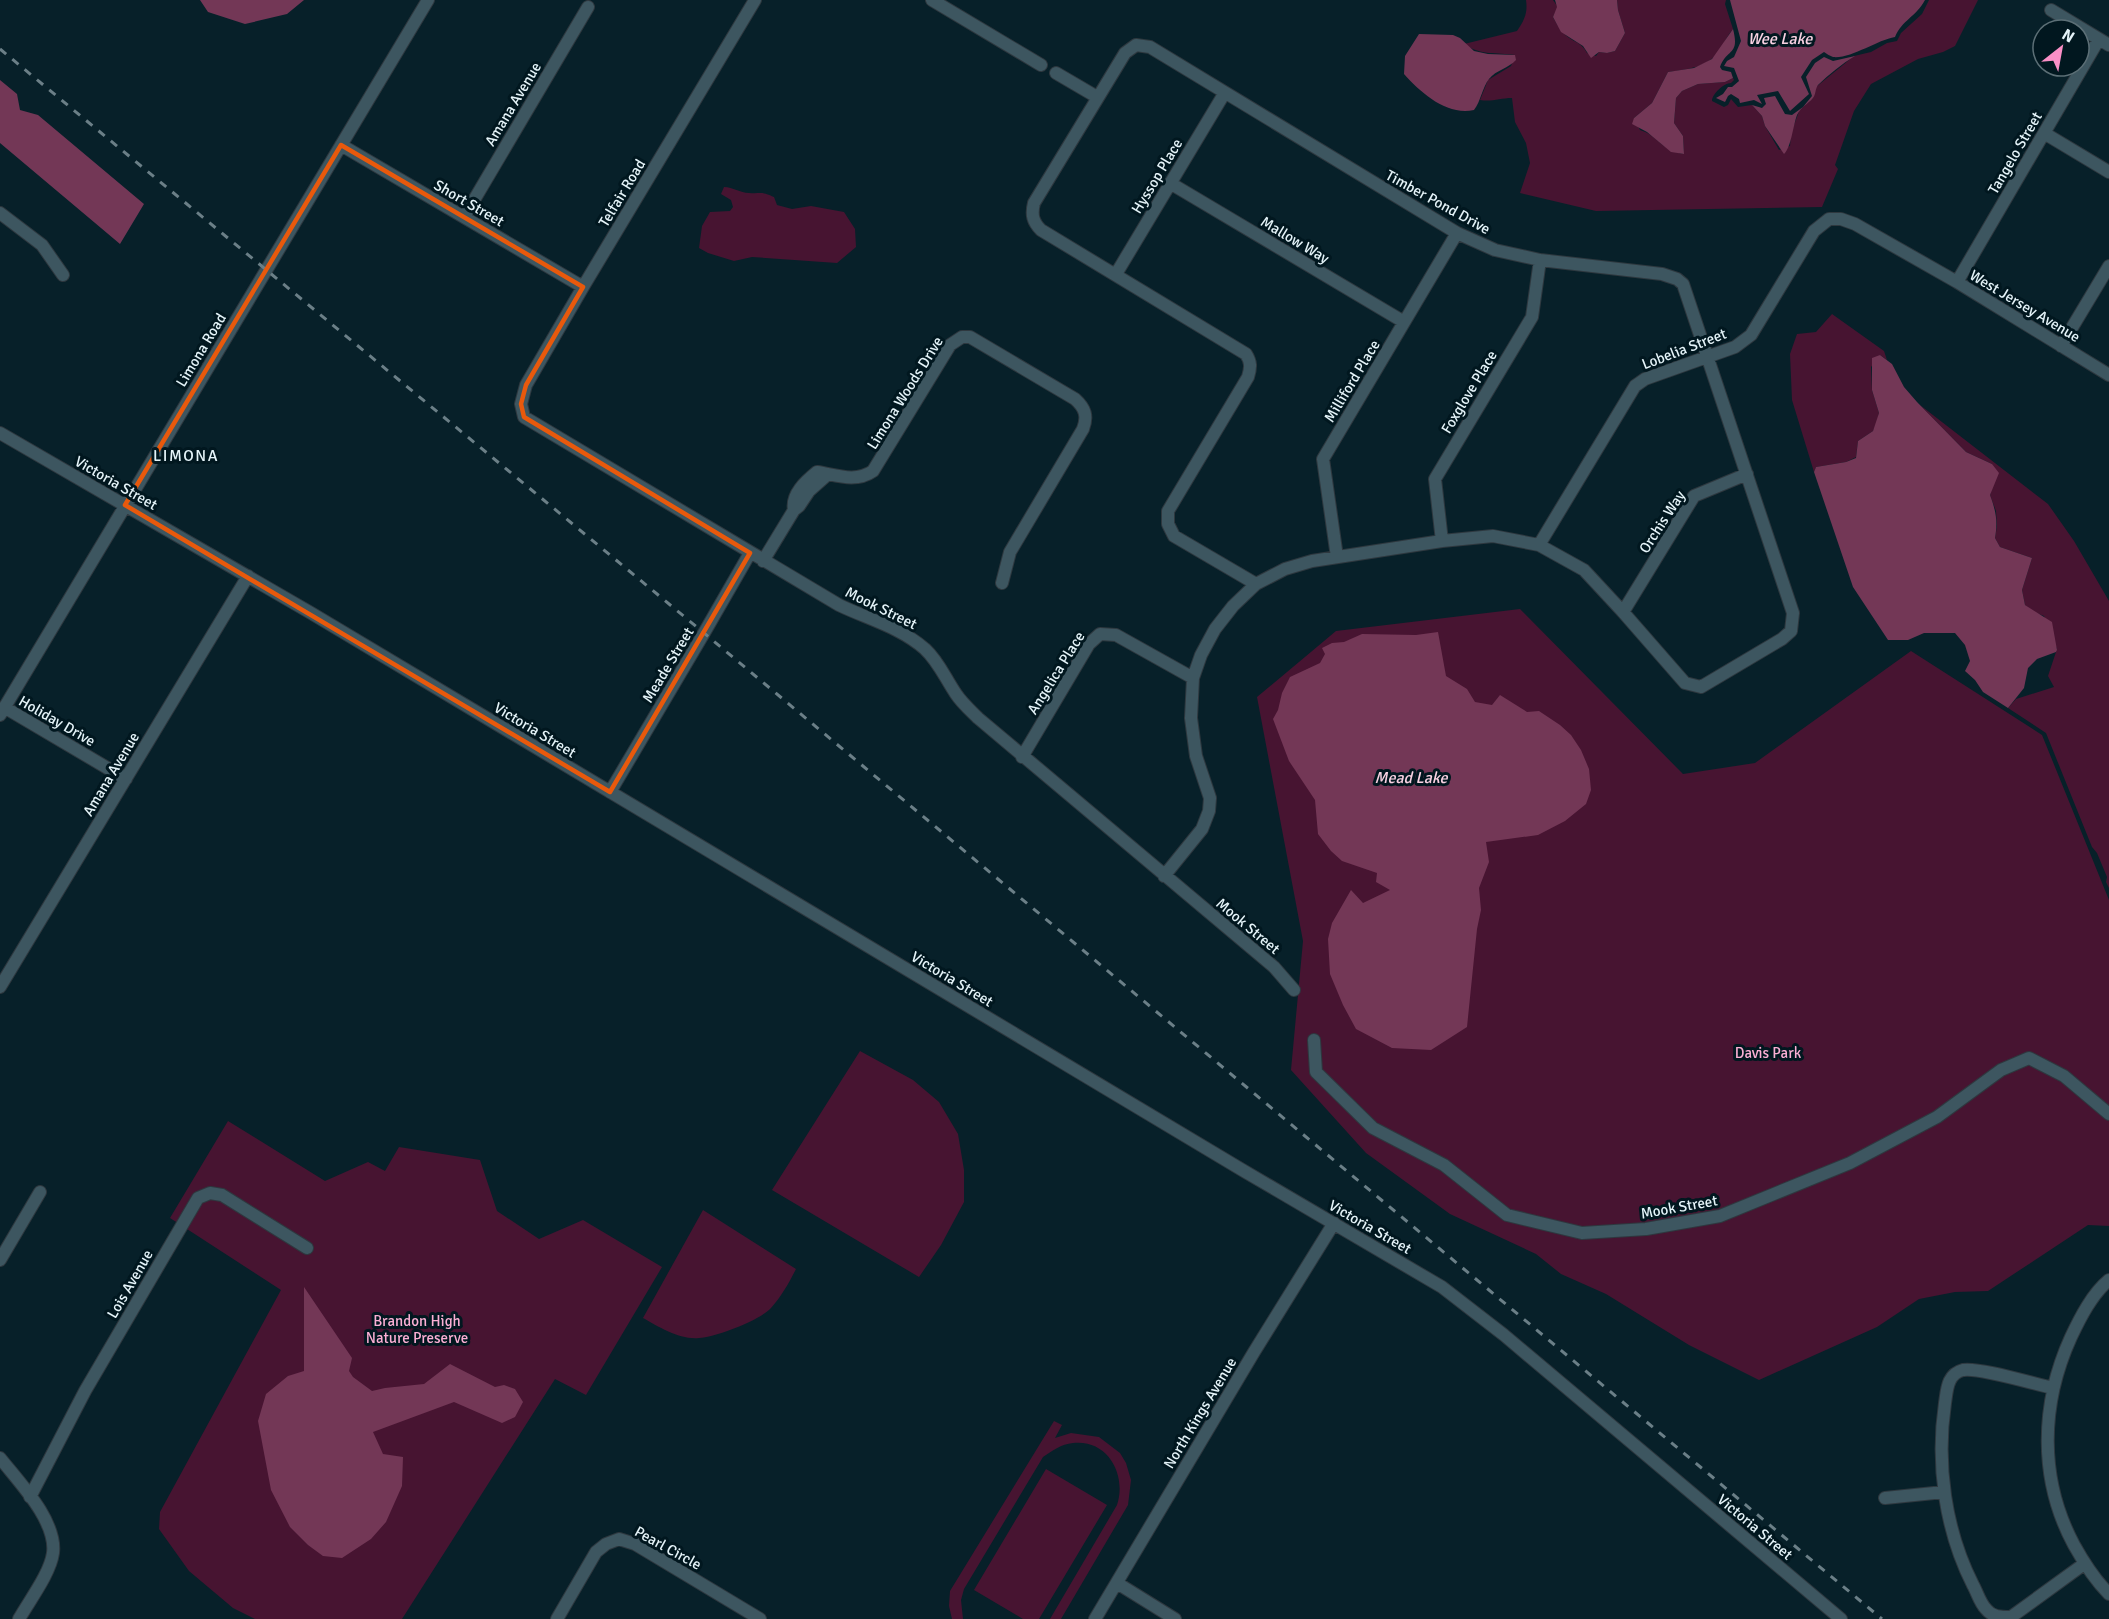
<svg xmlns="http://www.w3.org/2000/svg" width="2109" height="1619" font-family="Signika,sans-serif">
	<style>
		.green { fill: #471431 }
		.water { fill: #733756 }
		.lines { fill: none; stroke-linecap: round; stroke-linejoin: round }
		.minor-casing { stroke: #2e383f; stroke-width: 14 }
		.minor { stroke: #3d5660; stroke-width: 12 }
		.rail { stroke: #6b7f87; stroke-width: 3; stroke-dasharray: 8 8; stroke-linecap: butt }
		.marked { fill: none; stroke: #e8590c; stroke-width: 4.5; stroke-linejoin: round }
		.labels { text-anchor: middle; stroke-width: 6; stroke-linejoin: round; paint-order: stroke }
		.street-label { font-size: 15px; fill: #e5f4f9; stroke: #01171f }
		.park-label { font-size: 15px; fill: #fbafd4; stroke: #01171f }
		.water-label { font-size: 16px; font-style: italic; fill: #f9d2e3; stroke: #01171f }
		.neighbourhood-label { font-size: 16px; letter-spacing: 1.5px; fill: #e5f4f9; stroke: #01171f }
	</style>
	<rect width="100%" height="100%" fill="#072029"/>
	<!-- green -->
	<path class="green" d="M1526 0H1553L1558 7 1553 17C1556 23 1562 33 1568 37 1576 43 1582 43 1587 53L1596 56 1599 52 1607 53 1615 51 1625 33 1618 10 1617 0H1726L1725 4 1733 29C1727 36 1724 43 1720 50 1707 68 1688 69 1668 72L1652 103 1634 118 1640 130C1659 136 1660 150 1684 154L1683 136 1674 123 1676 98 1682 91 1698 84 1725 82 1733 78 1734 80 1731 83C1724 83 1712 94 1712 101L1724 107 1728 105 1731 99 1738 107 1752 105 1762 116 1765 126 1779 150 1790 146 1791 133 1797 117 1799 111 1813 98 1816 87 1854 56 1871 52 1887 43 1897 41 1901 33 1922 14 1929 0H1978L1955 46 1943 52 1918 59 1871 84 1854 111 1835 165 1838 169 1822 207 1596 211 1520 193 1530 163 1526 143 1515 122 1512 98C1500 98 1492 102 1480 100L1488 80 1511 66 1515 55C1496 52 1481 56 1464 44L1517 31C1524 21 1528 13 1526 0Z
		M724 187C733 187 740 193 749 193 761 194 762 191 774 197L777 205 792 209 811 206 844 212 855 229 856 247 837 263 752 257 734 261 708 253 699 248 702 226 710 212 730 211 733 207 731 200 721 194Z
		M1832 314 1884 351 1887 360 1880 355 1871 367 1872 390 1879 413 1877 422 1873 431 1858 441 1856 457 1846 462 1816 467 1814 472 1792 400 1790 354 1797 334 1816 332Z
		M1920 405 2048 504 2074 541 2109 601V888L2106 882 2107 877 2097 853 2092 847 2046 733 2008 708 2016 699 2054 687 2048 676 2057 649 2044 616 2034 612 2025 605 2022 590 2032 558 2000 547 1995 538 1997 526 1996 511 1990 495 1994 481 1992 464 1966 452Z
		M1520 609 1683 774 1755 763 1911 651 2042 735 2109 900V1226L2088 1225 1988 1291 1955 1292 1919 1299 1877 1327 1759 1380 1689 1345 1606 1294 1561 1274 1536 1254 1450 1214 1366 1153 1291 1070 1303 941 1257 697 1336 631Z
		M860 1051 913 1080 939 1102 958 1134 964 1170V1202L941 1245 919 1277 772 1190Z
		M228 1121 325 1181 368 1162 385 1171 399 1147 480 1160 497 1211 539 1239 583 1220 662 1267 586 1395 555 1379 402 1619H255L233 1608 189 1571 159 1529 160 1512 281 1290 170 1218Z
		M703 1210 796 1269C789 1283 781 1297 771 1308 759 1321 716 1337 699 1338 680 1340 659 1327 643 1318Z
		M1054 1421 1062 1425 1055 1438 1071 1433 1099 1437 1120 1453 1126 1463 1131 1480 1128 1505 1061 1619H1050L1117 1505C1127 1475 1108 1439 1073 1443 1061 1444 1052 1451 1043 1457L964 1589 961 1600 963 1619H952L949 1606 950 1591Z
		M1046 1469 1107 1505 1039 1619H1023L974 1590Z"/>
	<!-- water -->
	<path class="water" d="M200 0H304L287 14 245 24 208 12Z
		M1555 0H1617L1618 10 1625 33 1615 51 1607 53 1599 52 1591 58 1583 46 1561 32 1553 17 1557 7Z
		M1730 0H1925C1916 17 1902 20 1895 37 1877 40 1851 59 1833 57 1830 56 1827 54 1824 52L1812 60 1801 77 1809 94 1790 111 1778 91 1757 95 1762 104 1754 100 1740 103 1739 99 1731 94 1728 96 1725 102 1716 98 1723 94 1728 87H1732L1739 81 1734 68 1724 66 1727 61 1734 57 1741 41Z
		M1733 29C1740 56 1727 48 1720 67L1722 70 1731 72 1733 78 1725 82 1698 84 1682 91 1676 98 1674 123 1683 136 1684 154 1671 152 1647 132 1632 124 1634 118 1652 103 1668 72 1694 68 1712 59Z
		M1419 34 1453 35 1460 38 1474 51 1488 54 1515 55 1516 60C1509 68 1496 70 1489 79 1482 88 1481 101 1474 110 1447 116 1421 93 1404 74L1405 56Z
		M1855 56C1842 64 1829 74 1818 85 1815 89 1816 94 1813 98 1808 104 1801 107 1797 115 1793 126 1791 148 1784 154L1765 126 1762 116 1752 105 1762 108 1766 104 1764 98 1775 96 1785 114 1792 115 1803 107 1812 96 1806 77 1815 63 1824 57 1833 61Z
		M0 80 17 94 20 110 38 115 144 204 120 244 0 143Z
		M1880 355 1892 364 1904 387 1917 402 1966 452 1992 464 1999 473 1990 495C1996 511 1998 522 1995 538L2000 547 2032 558 2022 590 2025 605 2052 622 2057 650 2056 652 2037 659 2028 668 2024 688 2008 708 1983 692 1975 680 1965 671 1970 661 1965 645 1955 633H1924L1908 640H1888L1853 587 1814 472 1816 467 1846 462 1856 458 1858 441 1873 431 1879 413 1872 390V358Z
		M1438 632 1446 676 1467 689 1475 702 1492 705 1500 695 1527 712 1539 711 1560 725 1571 735 1581 750 1589 769 1591 790 1586 804 1565 821 1538 835 1486 842 1489 862 1479 888 1481 910 1477 929 1467 1027 1431 1050 1392 1048 1356 1029 1343 1005 1330 974 1328 939 1332 923 1351 890 1363 903 1390 890 1376 882 1377 873 1342 861 1331 851 1318 834 1315 800 1289 761 1273 719 1278 710 1282 693 1290 677 1320 663 1325 654 1322 648 1332 643 1344 642 1362 634 1416 635Z
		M304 1287 352 1358 349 1371 353 1377 372 1391 385 1388 424 1384 450 1364 495 1387 504 1385 515 1389 523 1402 515 1417 502 1423 454 1402 373 1432 383 1454 403 1457 402 1486 386 1522 371 1539 342 1558 323 1556 308 1545 290 1527 271 1490 258 1421 266 1394 288 1376 304 1371Z"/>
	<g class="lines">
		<!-- minor casing -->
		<g class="minor-casing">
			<path id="minor" d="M755 0 583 287 526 385 521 404 524 417 839 605C868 619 900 627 925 649 939 662 945 678 956 694 962 703 970 710 978 718L1274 967 1294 990
				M932 0 1041 65
				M2051 10 2109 45
				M1056 73 1097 97
				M2044 133 2109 172
				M341 145 583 287
				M1170 183 1404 322
				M0 213 42 245 63 275
				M464 217 588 7
				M1116 274 1224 94
				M1957 282 2099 39
				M2061 346 2109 266
				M0 433 311 613 1244 1171 1442 1287 1504 1335 1841 1619
				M794 510C791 494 806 481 817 472 836 475 856 483 873 471L950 345 962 337H970L1075 399C1085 408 1088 416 1083 429L1010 552 1002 583
				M1442 541 1435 479 1532 317 1540 260
				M1539 545 1635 386 1645 379 1735 347 1751 335 1814 231 1829 219H1841L1855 224 1957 282 2109 375
				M1337 557 1323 459 1457 233
				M763 561 794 510 799 506 809 491 827 475
				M1623 612 1694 496 1747 474
				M4 707 126 779
				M0 715 428 0
				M1022 757 1089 644 1100 634 1116 635 1193 678
				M610 792 704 633 750 553
				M1164 876 1202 829 1209 811 1210 798 1196 756 1191 718 1193 678 1201 655 1215 629 1233 606 1256 584 1285 569 1312 561 1442 541 1493 536 1539 545 1584 570 1623 612 1685 683 1701 687 1782 639 1791 631 1793 613 1683 284 1677 279 1662 274 1540 260 1495 250 1457 233 1150 47 1136 45 1125 53 1034 203C1031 215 1033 222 1041 230L1246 354C1251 362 1251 367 1248 377L1168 511V524L1174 536 1256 584
				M0 987 248 576
				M1314 1040 1316 1072 1373 1128 1444 1165 1507 1215 1582 1233 1646 1229 1720 1216 1850 1163 1937 1117 2001 1070 2029 1058 2064 1076 2109 1114
				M0 1260 40 1192
				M2109 1280C2092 1294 2080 1318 2071 1337 2040 1405 2039 1480 2074 1545 2084 1563 2095 1580 2109 1594
				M2053 1388C2034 1384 1979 1367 1963 1370 1947 1374 1947 1390 1945 1403 1936 1464 1945 1530 1973 1585 1977 1592 1980 1603 1986 1609 1992 1617 2001 1617 2011 1617L2084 1564
				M0 1458C19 1482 57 1521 53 1553 50 1574 29 1601 19 1619
				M30 1497 85 1391 198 1198 210 1193 222 1195 307 1248
				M1885 1498 1944 1492
				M1117 1583 1175 1619
				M557 1619 596 1552 606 1544 619 1539 635 1544 760 1619
				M1095 1619 1254 1352 1334 1223"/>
		</g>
		<!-- minor -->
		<use href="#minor" class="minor"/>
		<!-- rail -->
		<path class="rail" d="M0 49 704 633 1882 1619"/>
	</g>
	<!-- marked area -->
	<path class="marked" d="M341 145 583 287 526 385 521 404 524 417 750 553 610 792 125 505Z"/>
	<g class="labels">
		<!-- street labels -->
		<g class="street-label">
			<text transform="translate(513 104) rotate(-59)" y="5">Amana Avenue</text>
			<text transform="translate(2015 153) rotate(-60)" y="5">Tangelo Street</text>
			<text transform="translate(1157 176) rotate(-59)" y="5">Hyssop Place</text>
			<text transform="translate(622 193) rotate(-59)" y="5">Telfair Road</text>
			<text transform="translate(1438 202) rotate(29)" y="5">Timber Pond Drive</text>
			<text transform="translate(469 203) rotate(30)" y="5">Short Street</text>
			<text transform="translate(1295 240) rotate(31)" y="5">Mallow Way</text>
			<text transform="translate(2025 306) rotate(31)" y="5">West Jersey Avenue</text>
			<text transform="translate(1684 349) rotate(-21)" y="5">Lobelia Street</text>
			<text transform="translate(201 350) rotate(-59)" y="5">Limona Road</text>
			<text transform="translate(1352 381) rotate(-59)" y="5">Milliford Place</text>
			<text transform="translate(1469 392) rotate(-59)" y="5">Foxglove Place</text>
			<text transform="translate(905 393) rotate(-58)" y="5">Limona Woods Drive</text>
			<text transform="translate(116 483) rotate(30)" y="5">Victoria Street</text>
			<text transform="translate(1662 522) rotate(-57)" y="5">Orchis Way</text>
			<text transform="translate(881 608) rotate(26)" y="5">Mook Street</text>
			<text transform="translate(668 665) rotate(-59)" y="5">Meade Street</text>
			<text transform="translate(1056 673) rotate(-58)" y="5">Angelica Place</text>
			<text transform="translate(57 721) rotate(30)" y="5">Holiday Drive</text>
			<text transform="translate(535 730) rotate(31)" y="5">Victoria Street</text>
			<text transform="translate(111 774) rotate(-59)" y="5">Amana Avenue</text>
			<text transform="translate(1248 926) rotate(40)" y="5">Mook Street</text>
			<text transform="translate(952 979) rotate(31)" y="5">Victoria Street</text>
			<text transform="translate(1679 1207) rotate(-10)" y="5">Mook Street</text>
			<text transform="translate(1370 1227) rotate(30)" y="5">Victoria Street</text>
			<text transform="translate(130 1284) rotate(-60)" y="5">Lois Avenue</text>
			<text transform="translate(1200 1413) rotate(-59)" y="5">North Kings Avenue</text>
			<text transform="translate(1755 1527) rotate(40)" y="5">Victoria Street</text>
			<text transform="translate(668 1548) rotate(29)" y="5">Pearl Circle</text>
		</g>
		<!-- park labels -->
		<g class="park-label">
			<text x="1768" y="1058">Davis Park</text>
			<text x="417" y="1326">Brandon High<tspan x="417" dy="17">Nature Preserve</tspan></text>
		</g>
		<!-- water labels -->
		<g class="water-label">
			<text x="1780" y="44">Wee Lake</text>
			<text x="1411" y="783">Mead Lake</text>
		</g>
		<!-- neighbourhood labels -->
		<g class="neighbourhood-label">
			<text x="186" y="461">LIMONA</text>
		</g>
	</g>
	<!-- north arrow -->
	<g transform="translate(2061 48) rotate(31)"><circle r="28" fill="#01171f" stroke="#5c6f76" stroke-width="1.5"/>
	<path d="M0-4.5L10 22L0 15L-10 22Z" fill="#fa8fc6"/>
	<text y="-9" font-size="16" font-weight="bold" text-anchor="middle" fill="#e5f4f9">N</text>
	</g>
</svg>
